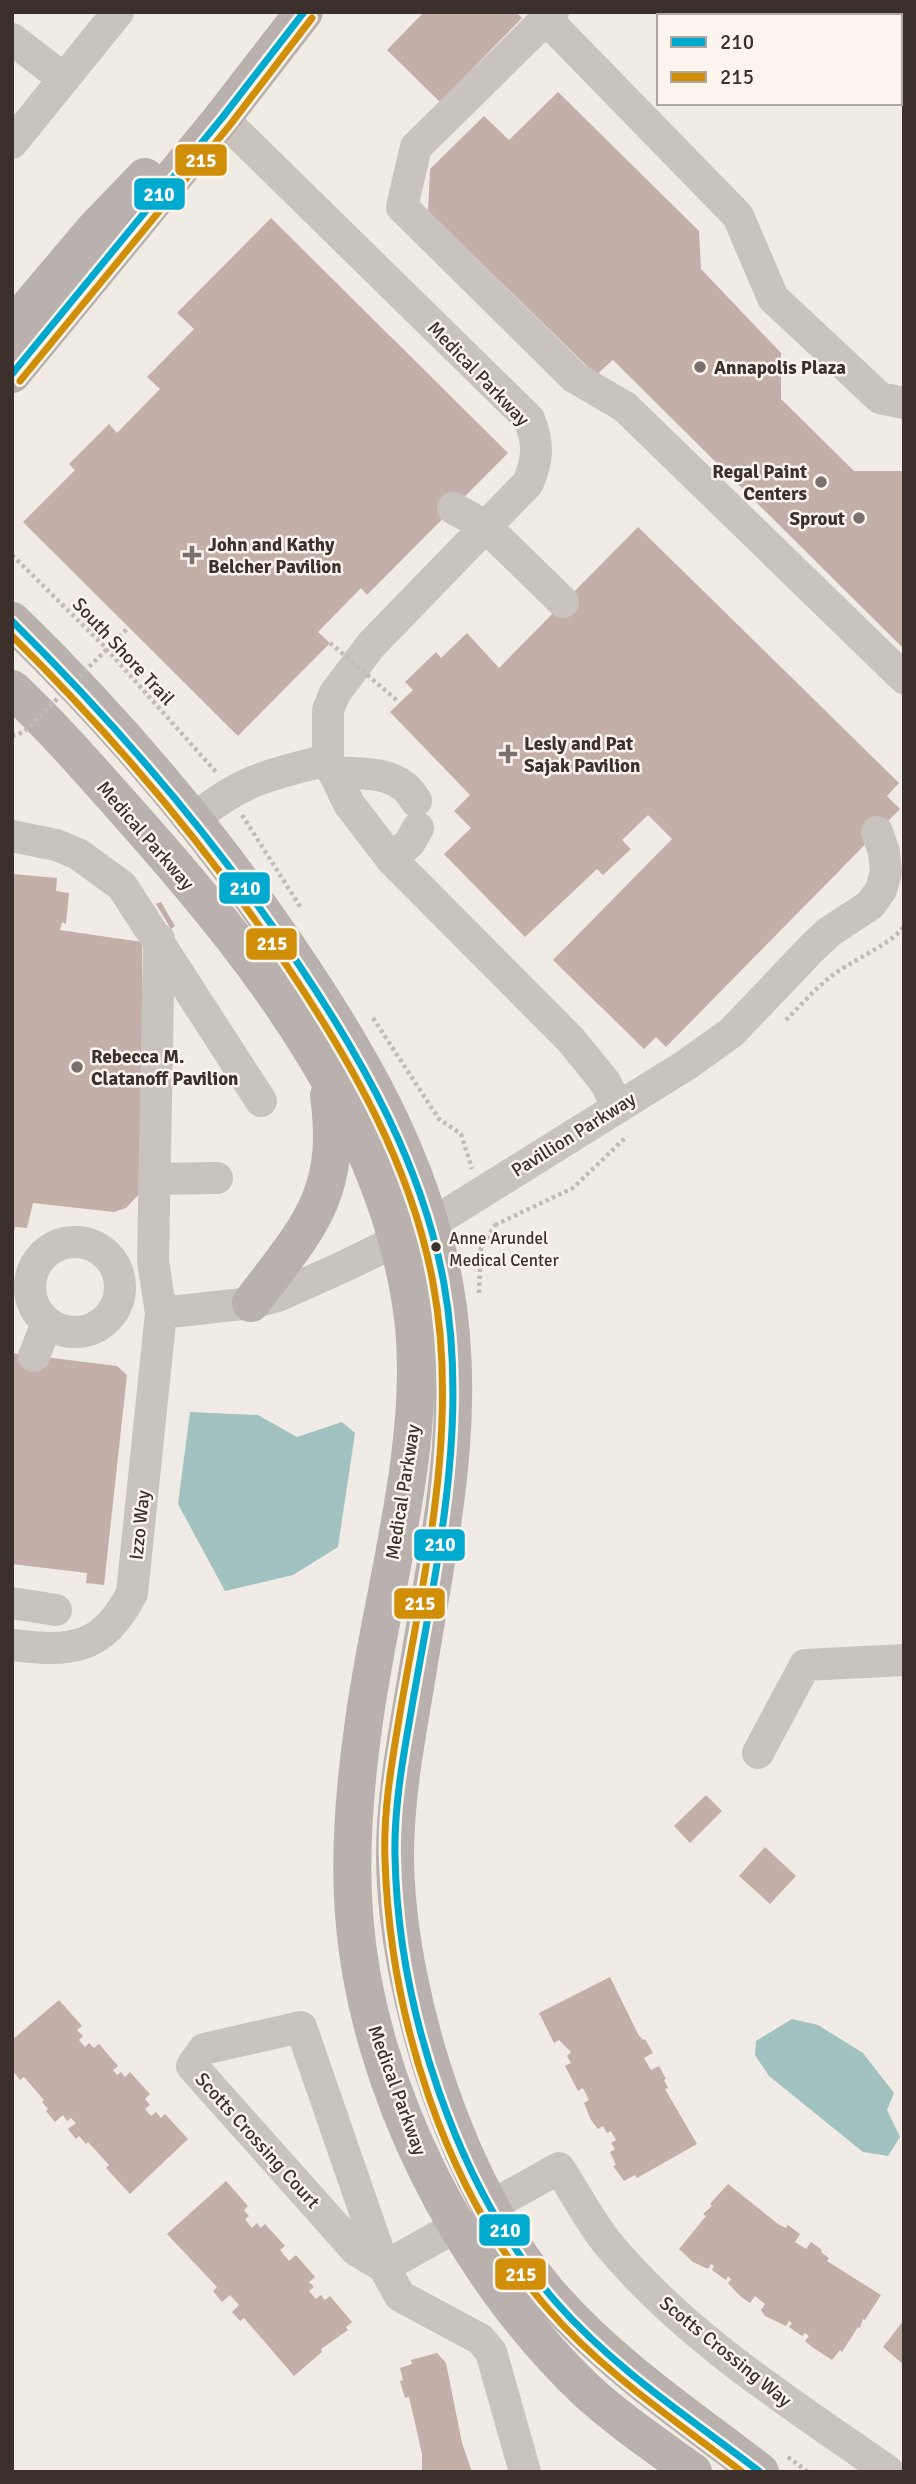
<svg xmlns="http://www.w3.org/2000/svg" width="916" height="2484" font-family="Signika,sans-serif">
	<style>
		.water { fill: #a1c2c1 }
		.building { fill: #c3afa7 }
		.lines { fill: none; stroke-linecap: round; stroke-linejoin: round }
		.path { stroke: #c2bbb6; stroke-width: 4.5; stroke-dasharray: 3.5 3.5; stroke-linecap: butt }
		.minor { stroke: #c9c3be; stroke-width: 32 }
		.major { stroke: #b8b1ad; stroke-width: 38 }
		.path-bridge { stroke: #c2bbb6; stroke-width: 4.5; stroke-dasharray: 3.5 3.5; stroke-linecap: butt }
		.bus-1-casing { stroke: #fbf5ee; stroke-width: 12 }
		.bus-2-casing { stroke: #fbf5ee; stroke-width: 12 }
		.bus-1 { stroke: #00a9ce; stroke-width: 7 }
		.bus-2 { stroke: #d18e09; stroke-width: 7 }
		.poi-dot { fill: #7a716c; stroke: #fbf5ee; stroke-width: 2.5 }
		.bus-dot { fill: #3b302b; stroke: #fbf5ee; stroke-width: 2.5 }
		.labels { text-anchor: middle; stroke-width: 5; stroke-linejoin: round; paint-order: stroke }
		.bus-label { font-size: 17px; fill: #3b302b; stroke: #fbf5ee; text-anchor: start }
		.poi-label { font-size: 19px; font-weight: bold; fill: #3b302b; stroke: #fbf5ee; text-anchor: start }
		.street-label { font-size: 19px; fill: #3b302b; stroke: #fbf5ee }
		.line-badge { stroke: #fbf5ee; stroke-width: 2.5 }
		.badge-label { font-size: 19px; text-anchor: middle; font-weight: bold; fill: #fff }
	</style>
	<rect width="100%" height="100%" fill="#f0ebe5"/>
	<!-- water -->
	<path class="water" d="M190 1412 258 1415 297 1437 342 1422 355 1433 338 1547 293 1575 225 1591 178 1504Z
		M792 2019 818 2025 863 2053 894 2093 887 2110 900 2137 888 2156 863 2152 769 2076 755 2055 756 2041Z"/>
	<!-- building -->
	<path class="building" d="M424 12H516L522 18 440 102 387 50Z
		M558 92 699 231 701 269 781 353V399L854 471H904V649L613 360 596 375 428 211 430 169 484 116 509 140Z
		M271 218 508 453 367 595 361 588 318 632 330 643 238 736 23 522 75 470 69 464 109 424 117 433 160 389 147 377 194 329 177 313Z
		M638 527 899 783 887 796 900 809 666 1047 656 1037 644 1049 553 960 672 839 648 815 622 840 631 849 603 875 597 869 525 937 444 854 471 828 454 811 470 795 390 712 413 690 405 682 436 652 441 658 467 633 499 668Z
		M12 874 57 878 56 891 69 893 66 924 62 922 60 930 142 942V1191L126 1208 114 1212 33 1203 27 1228 15 1227 13 1235Z
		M161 902 175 926 171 929 156 904Z
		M12 1353 117 1366 127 1375 104 1585 86 1583 87 1573 12 1564Z
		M706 1795 722 1811 690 1843 674 1826Z
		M765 1847 796 1876 770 1904 739 1876Z
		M610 1977 638 2034 643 2040 645 2039 653 2053 644 2058 651 2070 659 2066 666 2079 664 2080 668 2088 665 2089 697 2144 637 2178 635 2175 624 2181 613 2166 616 2165 610 2152 615 2149 611 2143 616 2140 611 2131 607 2133 603 2126 598 2129 591 2120 584 2103 589 2100 583 2088 578 2091 565 2066 571 2063 567 2056 571 2052 559 2040 554 2043 539 2013Z
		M59 2000 82 2026 77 2030 83 2036 79 2040 85 2047 89 2043 94 2048 99 2044 118 2066 113 2070 117 2075 121 2072 125 2077 130 2072 150 2094 145 2099 150 2105 145 2109 151 2116 156 2112 161 2118 165 2114 188 2139 130 2194 106 2168 109 2165 88 2142 86 2144 79 2136 76 2139 68 2129 76 2123 71 2118 67 2121 63 2115 55 2122 46 2111 48 2109 42 2102 44 2100 24 2077 20 2080 12 2070V2040Z
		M226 2181 248 2206 244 2210 249 2216 245 2219 252 2228 257 2223 261 2228 265 2224 285 2246 280 2250 289 2261 296 2255 315 2277 309 2282 314 2287 309 2291 316 2299 321 2295 325 2300 330 2296 352 2322 346 2327 348 2330 321 2349 322 2352 294 2376 244 2318 240 2321 232 2312 239 2305 230 2295 222 2302 213 2291 217 2287 167 2234Z
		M728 2184 778 2224 786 2228 788 2225 800 2234 795 2242 806 2249 811 2242 822 2250 821 2252 829 2258 827 2261 881 2295 865 2320 863 2319 860 2328 858 2327 842 2352 840 2350 832 2360 812 2347 805 2341 809 2336 805 2333 802 2336 789 2327 792 2323 789 2321 786 2326 765 2316 761 2310 765 2304 755 2296 750 2303 740 2296 728 2283 731 2279 728 2276 726 2280 712 2270 714 2266 711 2264 708 2269 693 2262 679 2249 706 2216 703 2214 712 2206 710 2204Z
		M904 2320V2365L883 2347Z
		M437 2353 446 2363 462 2443 472 2472H422V2454L409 2397 405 2398 400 2381 403 2380 400 2368 412 2364 411 2360Z"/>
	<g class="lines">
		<!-- path -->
		<path class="path" d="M12 555 103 645 216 772
			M242 815 301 908
			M373 1018 439 1119 461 1134 472 1169
			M786 1020C800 1006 814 990 829 978 848 962 894 943 904 926
			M495 1225 573 1188 627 1136
			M479 1293 481 1248 495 1225
			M788 2457 808 2472"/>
		<!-- minor -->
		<path class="minor" d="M553 12 546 19 738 216 773 298 880 398 904 403
			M836 12 840 16
			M546 19 416 147 402 207 574 377 625 407 904 678
			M12 39 64 79
			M900 76 904 79
			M222 118 529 419C539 444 538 459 528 483L371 645 335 693 328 710V760L349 804 392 860 571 1040 605 1082 618 1107
			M12 143 118 12
			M453 508 485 526 563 602
			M333 772C365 774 399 770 416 801
			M195 818C244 779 268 775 328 760
			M12 836 56 845 78 854 122 886 261 1101
			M392 860 410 842 418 828
			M154 1179 217 1178
			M30 1287a45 45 0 1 1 90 0a45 45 0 1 1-90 0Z
			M161 1313 251 1303 278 1296 347 1265 431 1224 686 1065 732 1032 811 949 829 932 870 905 881 890 886 872 884 852 877 832
			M34 1356 47 1323
			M12 1603 56 1610
			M12 1645C70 1652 103 1651 132 1593L161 1313 153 1261 159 939
			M758 1753 805 1665 904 1660
			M491 2206 559 2168C574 2191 588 2218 605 2240 682 2335 789 2402 889 2472
			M457 2226 384 2267 356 2250 192 2066 204 2049 301 2027 384 2267 400 2296 480 2339 491 2352 525 2472"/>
		<!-- major -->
		<path class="major" d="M12 327 94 230 145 177
			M12 374 222 118 304 12
			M12 621C116 722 206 827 287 947 358 1051 421 1158 444 1283 469 1419 438 1542 417 1675 407 1735 395 1795 395 1856 396 1995 460 2196 555 2301 614 2367 690 2418 760 2472
			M12 689C57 731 97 778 138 824 263 965 393 1132 414 1326 426 1451 381 1596 364 1721 355 1784 349 1850 354 1914 366 2086 463 2274 587 2391 620 2421 657 2446 693 2472
			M251 1303C307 1229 343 1195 329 1096"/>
		<!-- path-bridge -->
		<path class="path-bridge" d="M330 643 399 702
			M12 736 24 732 129 627"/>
		<!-- bus-1 casing -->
		<g class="bus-1-casing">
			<path id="bus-1" d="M12 374 222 118 304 12
				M12 621C119 727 216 840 299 965 364 1062 423 1167 444 1284 470 1429 434 1576 410 1718 402 1763 394 1810 395 1856 398 2007 456 2186 555 2301 613 2368 690 2418 760 2472"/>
		</g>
		<!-- bus-2 casing -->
		<g class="bus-2-casing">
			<path id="bus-2" d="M20 381 230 125 312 18
				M12 636C115 738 208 848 289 969 353 1065 412 1168 433 1283 460 1426 424 1573 400 1713 392 1761 383 1811 385 1860 390 2016 444 2190 548 2309 604 2373 676 2421 742 2472"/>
		</g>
		<!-- bus-1 -->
		<use href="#bus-1" class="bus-1"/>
		<!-- bus-2 -->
		<use href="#bus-2" class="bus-2"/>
	</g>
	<!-- markers -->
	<g class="poi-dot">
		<circle cx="700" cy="367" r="7"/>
		<circle cx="821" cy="482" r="7"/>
		<circle cx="859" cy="518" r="7"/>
		<path d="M188.5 544.5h7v7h7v7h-7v7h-7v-7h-7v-7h7z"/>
		<path d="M504.5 743.5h7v7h7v7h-7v7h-7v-7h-7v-7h7z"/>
		<circle cx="77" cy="1067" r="7"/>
	</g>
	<circle class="bus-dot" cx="436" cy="1247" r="6"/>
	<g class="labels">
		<!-- bus labels -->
		<g class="bus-label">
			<text x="449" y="1244">Anne Arundel<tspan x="449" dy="22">Medical Center</tspan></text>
		</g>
		<!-- poi labels -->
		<g class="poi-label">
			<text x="714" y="374">Annapolis Plaza</text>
			<text x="807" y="478" text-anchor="end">Regal Paint<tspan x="807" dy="22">Centers</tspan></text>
			<text x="845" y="525" text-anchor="end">Sprout</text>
			<text x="208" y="551">John and Kathy<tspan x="208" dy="22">Belcher Pavilion</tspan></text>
			<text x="524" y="750">Lesly and Pat<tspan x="524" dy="22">Sajak Pavilion</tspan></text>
			<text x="91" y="1063">Rebecca M.<tspan x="91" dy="22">Clatanoff Pavilion</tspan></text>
		</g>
		<!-- street labels -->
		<g class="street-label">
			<text transform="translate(479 373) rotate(46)" y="7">Medical Parkway</text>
			<text transform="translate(124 651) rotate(47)" y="7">South Shore Trail</text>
			<text transform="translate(146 835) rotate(49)" y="7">Medical Parkway</text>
			<text transform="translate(573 1134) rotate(-32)" y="7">Pavillion Parkway</text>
			<text transform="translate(402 1492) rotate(-81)" y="7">Medical Parkway</text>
			<text transform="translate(139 1525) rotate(-84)" y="7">Izzo Way</text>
			<text transform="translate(398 2090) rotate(70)" y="7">Medical Parkway</text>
			<text transform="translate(258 2140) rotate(48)" y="7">Scotts Crossing Court</text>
			<text transform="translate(726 2351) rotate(39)" y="7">Scotts Crossing Way</text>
		</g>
	</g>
	<g class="line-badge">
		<rect x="174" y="143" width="54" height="34" rx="7" fill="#d18e09"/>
		<rect x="133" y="177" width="53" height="34" rx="7" fill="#00a9ce"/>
		<rect x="218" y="871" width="53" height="34" rx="7" fill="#00a9ce"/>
		<rect x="245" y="927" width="53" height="34" rx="7" fill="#d18e09"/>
		<rect x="413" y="1528" width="53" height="34" rx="7" fill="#00a9ce"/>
		<rect x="393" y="1587" width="53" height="33" rx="7" fill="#d18e09"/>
		<rect x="478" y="2213" width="53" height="34" rx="7" fill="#00a9ce"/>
		<rect x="494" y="2257" width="53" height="34" rx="7" fill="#d18e09"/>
	</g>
	<g class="badge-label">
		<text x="201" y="167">215</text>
		<text x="159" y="201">210</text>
		<text x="245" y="895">210</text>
		<text x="272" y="950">215</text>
		<text x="440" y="1551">210</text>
		<text x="420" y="1610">215</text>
		<text x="505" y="2237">210</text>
		<text x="521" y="2281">215</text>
	</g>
	<!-- border -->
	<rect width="916" height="2484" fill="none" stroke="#3b302b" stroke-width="28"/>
	<!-- legend -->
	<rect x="657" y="14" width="245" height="91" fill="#fbf5ee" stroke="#aea6a0" stroke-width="2"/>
	<rect x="671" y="37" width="35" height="10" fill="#00a9ce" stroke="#aea6a0" stroke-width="2"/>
	<text x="720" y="49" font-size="21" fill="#3b302b">210</text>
	<rect x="671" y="72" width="35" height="10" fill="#d18e09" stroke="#aea6a0" stroke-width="2"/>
	<text x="720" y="84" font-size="21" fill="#3b302b">215</text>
</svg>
